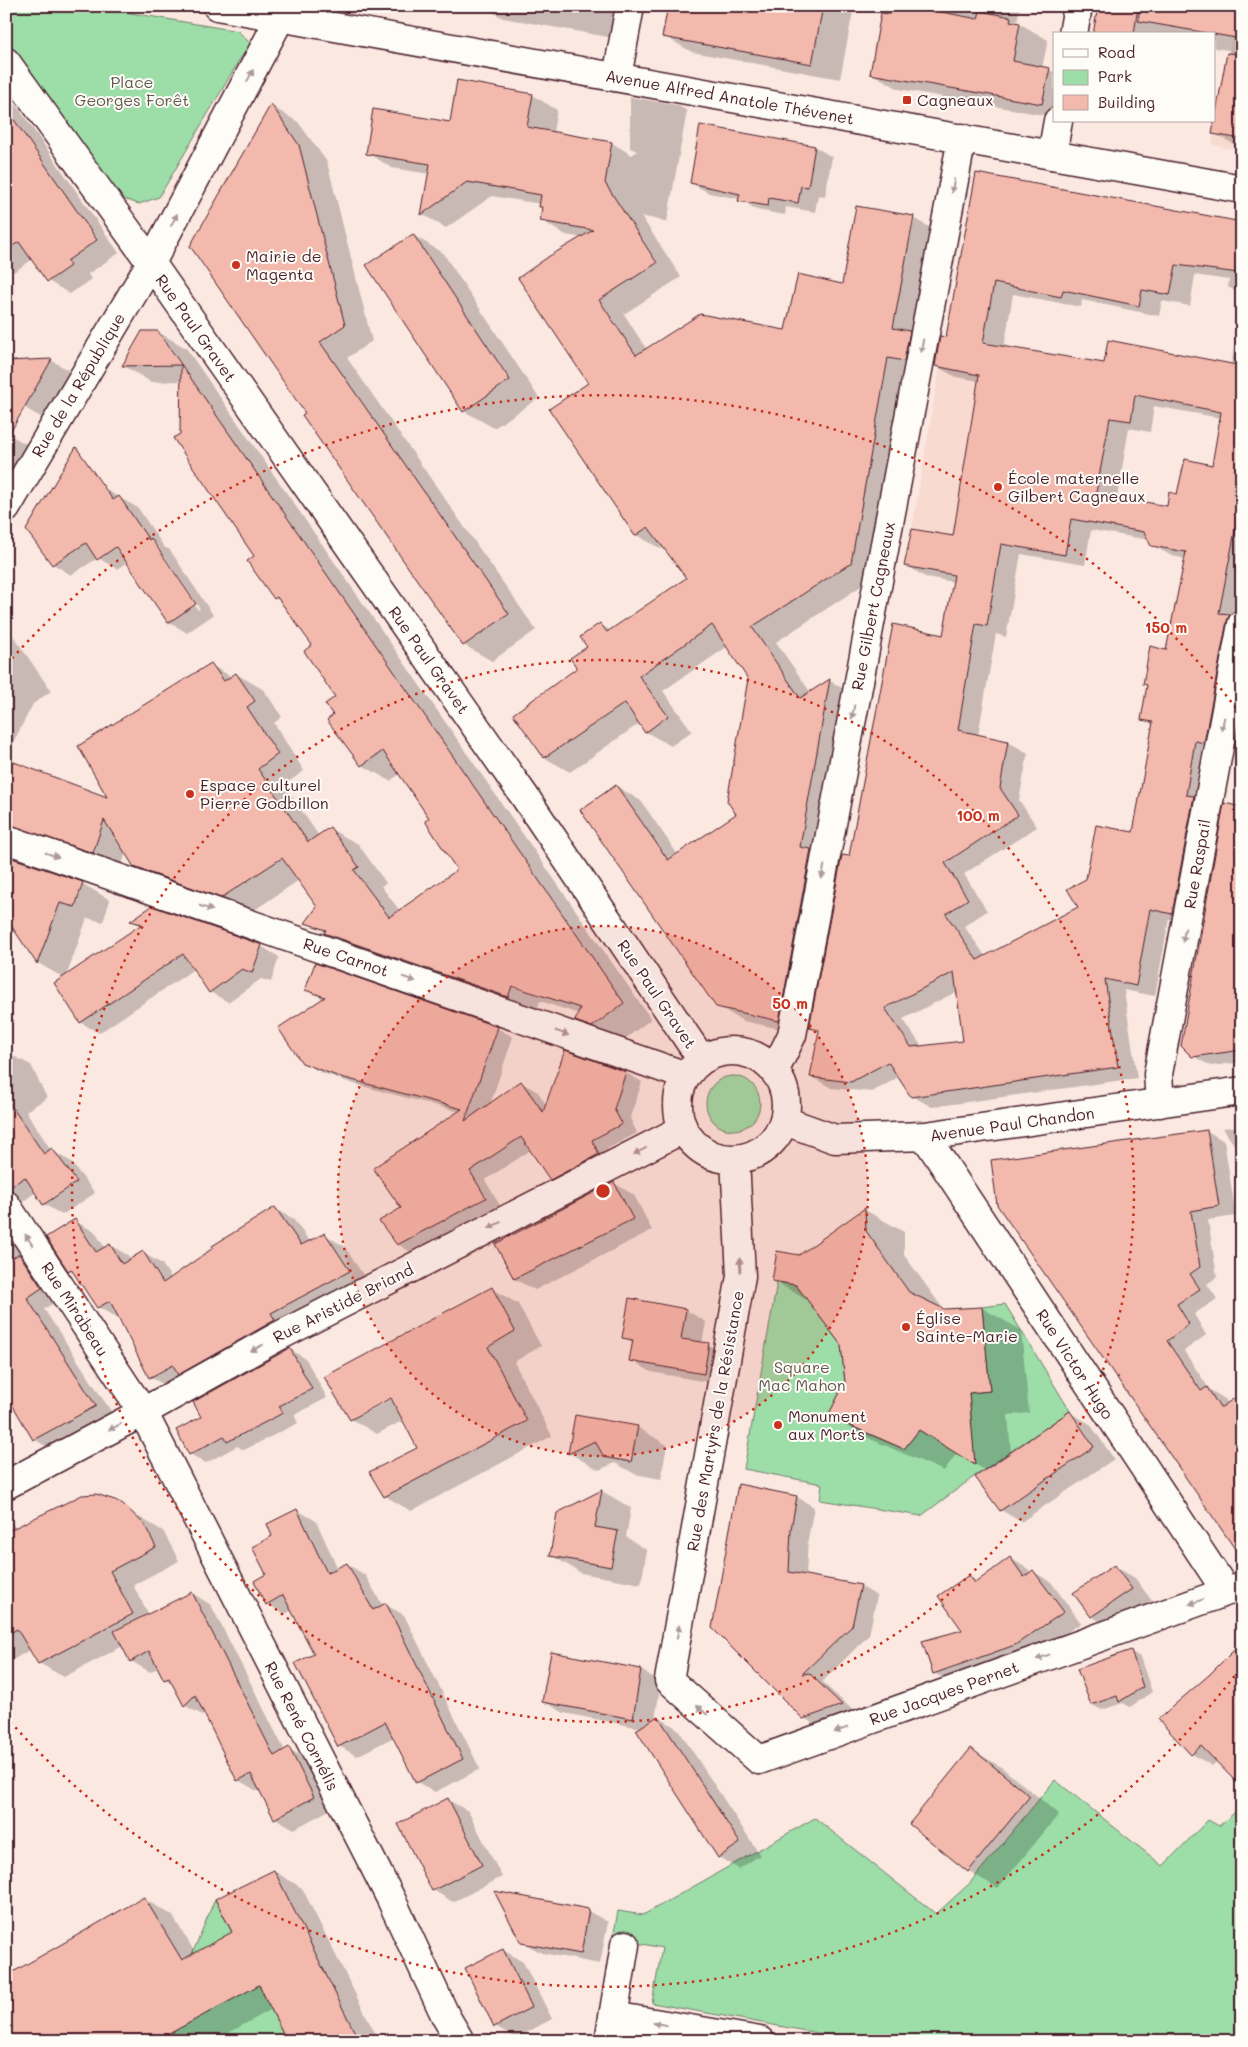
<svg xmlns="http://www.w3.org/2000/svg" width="1248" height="2047" font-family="Mali,sans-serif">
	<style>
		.built { fill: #f8dad1 }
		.green { fill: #9cdda8; stroke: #737e6a }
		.shadow { fill: #0003; fill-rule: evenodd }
		.building { fill: #f3b9ad; stroke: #4a1f2b; fill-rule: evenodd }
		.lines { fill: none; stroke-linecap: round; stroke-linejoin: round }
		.minor-casing { stroke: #4a1f2b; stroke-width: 31 }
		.major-casing { stroke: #4a1f2b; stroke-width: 31 }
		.minor { stroke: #fdfcf7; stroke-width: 28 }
		.major { stroke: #fdfcf7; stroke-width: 28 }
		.oneway { fill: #ac999b }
		.ring { fill: none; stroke: #c8321e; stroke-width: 2.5; stroke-dasharray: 2.5 5 }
		.poi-dot { fill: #c8321e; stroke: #fdfcf7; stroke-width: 2 }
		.labels { text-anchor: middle; stroke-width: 4; stroke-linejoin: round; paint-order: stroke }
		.park-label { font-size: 16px; fill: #635850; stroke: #fdfcf7 }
		.street-label { font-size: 16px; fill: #4a1f2b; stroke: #fdfcf7 }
		.poi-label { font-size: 16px; fill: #4a1f2b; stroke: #fdfcf7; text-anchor: start }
		.centre { fill: #c8321e; stroke: #fdfcf7; stroke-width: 2.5 }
		.ring-label { font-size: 15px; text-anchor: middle; font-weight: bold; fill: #c8321e; stroke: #fdfcf7; stroke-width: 4; stroke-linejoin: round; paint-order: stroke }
	</style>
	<rect width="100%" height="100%" fill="#fae8e1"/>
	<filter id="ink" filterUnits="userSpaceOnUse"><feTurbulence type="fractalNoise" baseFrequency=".02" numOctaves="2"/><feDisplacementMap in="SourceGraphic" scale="10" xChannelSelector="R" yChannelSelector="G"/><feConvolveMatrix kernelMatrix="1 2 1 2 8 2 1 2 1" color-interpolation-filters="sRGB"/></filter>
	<g filter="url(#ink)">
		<!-- built -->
		<path class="built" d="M1238 6H1242V150L1212 145Z
			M945 337 1098 362 1065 555 912 529Z"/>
		<!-- green -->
		<path class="green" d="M10 6H89L238 31 251 44 240 59 159 197 139 204 111 195 6 45V9Z
			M706 1103a27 27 0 1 1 54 0a27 27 0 1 1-54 0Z
			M777 1282 796 1285 841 1345 845 1382 828 1417 904 1449 919 1430 937 1441 971 1417 969 1393 990 1391 982 1307 1005 1304 1070 1411 975 1476 921 1516 820 1500 822 1484 744 1469Z
			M1055 1780 1163 1866 1208 1820 1219 1826 1242 1806V2041H861L652 2003 662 1948 613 1938 618 1911 643 1915 815 1818 936 1914 969 1884Z
			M215 1899 287 2041H156Z"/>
		<!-- shadow -->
		<path class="shadow" d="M482 6H638L630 41 503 18Z
			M669 6H854L840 79 692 52 664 36Z
			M884 6H1020L1017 22 1048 40 1042 68 1054 72V117L899 89 871 73Z
			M1100 6H1242V149L1214 133 1229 50 1214 48V34H1095Z
			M6 90 119 253 88 274 91 279 70 294 48 281 33 259 14 272 6 268Z
			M532 95 557 110 553 132 612 143 632 155 637 151 630 148V97L677 105 687 111 667 222 641 216 681 277 624 314 647 350 786 331 843 286 913 218 938 232 875 577 776 642 811 693 830 681 854 695 804 1034 743 1021 717 1006 616 786 641 801 678 855 738 815 750 679 728 646 663 691 692 731 671 746 646 732 640 723 570 772 545 758 515 714 579 668 600 624 611 631 687 578 664 547 661 549 636 535 590 383 583 238 566 235 541 220 543 208 541 204 492 196 446 228 422 214 430 174 392 168 368 153Z
			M271 106 298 122 327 162 372 341 347 358 536 630 492 661 464 645 304 415 306 414Z
			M701 126 815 147 832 157 825 196 818 195 815 212 786 207 785 215 757 210 740 199 709 193 691 183Z
			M977 175 1242 223V295L1228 287 1229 280 1195 275 1190 306 1162 301 1159 316 1082 300 1081 307 1013 294 1004 348 1105 365H1231L1242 305V655L1192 924 1169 919 1155 996 1124 990 1137 1078 932 1107 912 1096 899 1077 872 1092 831 1088 812 1077 820 1032 811 1027 850 857 944 637 954 582 925 577 906 565 954 537 979 381 956 377 936 366 947 338ZM1154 406 1221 418 1213 466 1178 495 1168 507 1117 498 1129 428 1150 432ZM1091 530 1150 540 1152 545 1172 556 1186 559 1167 651 1142 719 1153 725 1134 833 1087 880 1080 908 986 957 964 926 987 911 964 874 1037 827 1019 800 1028 753 1008 742 978 735 996 634 1006 637 1021 554 1085 565ZM958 991 964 1042 922 1047 903 1019Z
			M413 235 443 253 539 398 494 428 464 411Z
			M158 332 186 348 651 1019 621 1042 604 1036 577 1020 579 1014 540 1001 536 1012 354 949 307 922 318 907 299 880 250 913 164 883 135 866 126 852 121 868 18 850 19 862 83 884 110 900 103 922 87 918 66 977 141 926 132 921 261 946 279 957 271 982 261 979 228 1002 210 992 194 969 99 1033 80 1022 64 978 38 963 19 934 6 930V760L110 800 211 665 232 677 236 674 264 690 282 717 274 723 304 771 284 785 319 836 330 829 358 844 386 883 381 886 400 911 459 871 431 819 400 774 390 781 362 765 335 716 337 697 314 646 283 603 275 598 256 556 182 434V381L151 382 124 366 143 333Z
			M51 360 71 372 44 419 25 408 6 383V362Z
			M6 433 28 445 6 484Z
			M66 467 138 508 164 547 170 550 213 615 187 633 169 622 127 562 117 569 98 558 71 575 53 564ZM152 542H155L200 609 198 610Z
			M6 625 51 691 33 704 6 756Z
			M1242 961V1062L1211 1066 1193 1056Z
			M307 990 497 1028 513 1037 490 1105 522 1083 538 1092 547 1106 566 1052 626 1073 642 1082 630 1118 637 1133 607 1149 614 1164 567 1188 551 1179 531 1150 485 1180 501 1207 414 1254 397 1244 402 1209 460 1112 354 1084 320 1072 303 1062 324 999Z
			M6 1048 11 1055 31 1065 47 1098 26 1111 51 1150 70 1161 95 1193 62 1215 44 1204 36 1192 25 1200 17 1202 6 1213Z
			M1242 1126V1157L1223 1128Z
			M1207 1131 1224 1141 1236 1216 1208 1220 1217 1277 1207 1284 1217 1299 1194 1314 1206 1335 1184 1351 1210 1390 1225 1399 1242 1426 1117 1376Z
			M614 1183 634 1195 652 1230 535 1290 514 1279Z
			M275 1208 294 1220 310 1242 325 1235 344 1246 368 1282 170 1388 150 1377 119 1317 117 1318 98 1307 75 1274 69 1270 75 1221 95 1232 105 1248 110 1245 129 1256 131 1260 143 1253 162 1264 171 1278Z
			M865 1210 904 1232V1255L944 1310 982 1308 1021 1330 1029 1413 1008 1415 1011 1454 1070 1413 1090 1424 1114 1459 1021 1522 1001 1510 986 1471 957 1453 944 1471 868 1438 830 1416 847 1383 842 1344 810 1302 773 1280 799 1256Z
			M6 1231 24 1258 38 1266 60 1299 44 1309 114 1416 52 1450 34 1439 15 1406 12 1408 6 1405Z
			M492 1288 518 1304 541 1346 514 1362 552 1436 411 1511 385 1496 418 1448 404 1420 377 1434 351 1419ZM396 1394 397 1396 362 1415V1412Z
			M630 1300 686 1310 706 1322 702 1344 709 1345 729 1356 724 1385 651 1372 631 1360 634 1343 624 1338Z
			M290 1349 306 1359 327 1398 294 1415 298 1423 244 1450 237 1446 206 1463 190 1454 203 1418Z
			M576 1416 637 1427 667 1445 661 1479 635 1474 615 1463 599 1470 569 1453Z
			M602 1491 631 1508 626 1537 647 1550 641 1584 581 1573 551 1555Z
			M797 1497 814 1507 808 1539 806 1576 860 1586 877 1596 869 1635 822 1682 858 1715 822 1728 804 1718 713 1627Z
			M297 1510 316 1521 338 1569 347 1564 365 1575 383 1606 386 1605 404 1615 480 1769 435 1792 417 1782 394 1737 357 1756 339 1746 316 1654 293 1610 285 1614 267 1604 268 1575 274 1537Z
			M6 1511 27 1550 6 1562Z
			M139 1517 163 1531 179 1561 133 1585 149 1615 192 1593 211 1605 285 1751 289 1749 308 1760 333 1808 294 1829 275 1818 260 1790 257 1791 238 1780 206 1714 204 1716 184 1705 173 1684 165 1679 159 1667 150 1672 131 1661 123 1646 64 1677 39 1663 31 1649 6 1664V1597Z
			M1010 1558 1028 1569 1031 1573 1034 1572 1051 1582 1081 1623 1033 1655 952 1683 934 1673 964 1631 969 1576 978 1582Z
			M1114 1566 1135 1578 1152 1601 1112 1628 1091 1616Z
			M1130 1651 1140 1657 1152 1692 1130 1707 1123 1703 1102 1710 1092 1705 1079 1669Z
			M552 1654 641 1670 661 1682 655 1719 658 1717 678 1729 760 1855 739 1869 719 1857 641 1728 564 1713 543 1701Z
			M1210 1676 1217 1761 1212 1766 1192 1754Z
			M971 1749 1001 1767 1059 1814 998 1888 968 1871Z
			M448 1800 468 1811 502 1877 453 1902 433 1890Z
			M274 1871 302 1888 379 2041H289L272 2009 214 2041H6L144 1899 172 1915 196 1954 233 1933Z
			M588 1911 608 1922 600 1964 542 1953 522 1942Z
			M503 1950 523 1962 552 2019 516 2038 495 2026Z"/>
		<!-- building -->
		<path class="building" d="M668 6H823L812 64 662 37Z
			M891 6H926V9L978 19 980 11 1011 17 1010 21 1020 23 1013 61 1050 68 1042 104 870 74 881 13 890 14Z
			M1098 6H1138L1134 34H1093Z
			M1140 6H1242V39L1138 21Z
			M1227 53 1242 54V139L1212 134Z
			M457 80 533 94 527 127 612 142 605 183 657 263 599 300 636 355 700 314 785 330 798 274 842 284 856 206 914 216 893 328 910 331 904 361 888 358 851 563 752 627 800 698 830 679 800 847 811 849 779 1021 716 1007 580 810 616 785 668 860 736 814 727 801 748 679 712 625 639 676 668 716 645 733 625 703 544 758 513 714 577 668 570 658 587 647 580 637 600 623 607 632 686 578 648 527 635 536 549 409 588 383 518 278 548 257 593 230 540 221 542 207H539L541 195 467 182 421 215 430 164 366 154 373 109 450 122Z
			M271 104 299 145 345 325 320 342 509 614 463 646 302 415 305 413 190 246Z
			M6 108 97 240 67 261 70 266 47 282 19 242 6 250Z
			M700 125 815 146 808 187 801 186 798 203 769 198 768 206 738 201 740 194 690 183Z
			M976 173 1242 222V257L1239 273 1176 265 1170 295 1142 290 1139 306 1063 290 1061 297 994 283 983 343 1104 363 1108 340 1242 366V495L1219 613 1230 614 1227 621 1204 743 1195 741 1186 795 1194 796 1172 914 1150 909 1136 986 1105 979 1118 1067 911 1097 888 1062 851 1082 810 1077 819 1030 809 1028 842 855 849 856 893 624 943 635 954 575 904 566 912 529 953 536 979 375 935 366 940 336 946 337ZM1135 395 1221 412 1212 465 1185 459 1177 494 1169 492 1167 506 1096 493 1110 418 1131 421ZM1071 519 1144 532 1151 546 1186 552 1166 650 1150 646 1143 684 1147 685 1141 720 1153 722 1133 832 1096 825 1086 879 1067 889 1078 907 977 960 946 914 968 899 945 863 1018 815 1000 788 1008 741 958 730 976 624 987 626 1001 544 1065 555ZM954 972 963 1041 911 1047 885 1008Z
			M413 234 510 380 463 412 366 265Z
			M142 331H158L624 1003 592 1027 575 1021 580 1008 512 986 508 997 324 933 326 930 305 923 317 907 282 858 221 898 134 867 104 820 93 853 6 824V759L107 797 78 746 211 663 224 681 236 673 255 701 247 707 278 754 258 769 308 842 330 827 359 867 354 870 389 917 457 870 425 821 429 818 383 751 361 766 327 720 333 715 325 704 335 697 304 651 312 645 277 597 274 599 247 561 254 556 173 438 180 434 181 365 122 366Z
			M52 359 6 440V361Z
			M76 447 113 500 119 496 149 540 151 538 196 604 168 623 116 547 97 560 86 543 52 565 26 530Z
			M1242 710V750L1235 749Z
			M1224 803 1242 807V1050L1192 1057 1181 1046Z
			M6 856 83 882 75 907 60 903 37 964 6 918Z
			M152 906 262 945 252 973 242 969 209 993 183 954 80 1023 54 983 142 924 130 921Z
			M315 963 498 1027 465 1121 521 1081 543 1112 565 1050 626 1072 614 1109 622 1124 592 1140 599 1154 550 1180 521 1137 470 1171 486 1198 397 1245 379 1221 401 1208 373 1168 462 1109 337 1076 302 1063 278 1028 325 997 305 990Z
			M6 1098 44 1154 52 1148 77 1182 43 1205 25 1177 6 1190Z
			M1207 1130 1219 1206 1191 1211 1200 1267 1190 1274 1200 1289 1177 1304 1189 1324 1167 1341 1201 1391 1207 1387 1220 1408 1242 1393V1559L1117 1378 1119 1377H1116L997 1205 991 1160Z
			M614 1182 633 1219 514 1279 495 1244Z
			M275 1207 301 1245 325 1233 350 1271 271 1313 275 1320 178 1375 173 1365 149 1378 110 1301 97 1308 71 1269 68 1271 46 1237 75 1219 96 1252 110 1244 122 1264 143 1251 163 1283 213 1248 212 1246Z
			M865 1208 866 1231 909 1292 944 1309 982 1307 990 1391 969 1393 975 1465 919 1430 904 1449 828 1416 845 1382 841 1345 796 1285 772 1281 777 1251 799 1255Z
			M19 1254 42 1288 27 1298 96 1406 33 1440 6 1394V1262Z
			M492 1287 515 1331 488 1347 527 1421 384 1497 369 1472 417 1448 391 1398 350 1420 324 1377Z
			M629 1298 686 1309 681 1339 709 1343 704 1374 629 1361 633 1340 622 1338Z
			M290 1348 312 1389 279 1406 283 1413 227 1442 224 1436 189 1455 176 1430 201 1417 193 1402Z
			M1070 1411 1094 1447 1000 1511 975 1477Z
			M575 1415 638 1426 631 1462 604 1457 595 1441 568 1454Z
			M738 1484 797 1496 791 1529 789 1572 861 1585 852 1626 802 1674 809 1673 842 1705 803 1719 712 1628Z
			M602 1490 595 1527 618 1531 611 1567 550 1556 557 1513Z
			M96 1494 115 1500 123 1504 144 1524 156 1547 110 1571 133 1614 38 1664 17 1629 6 1636V1532L82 1495Z
			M297 1509 327 1573 347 1563 373 1610 386 1603 463 1759 416 1783 385 1722 338 1747 295 1663 314 1654 283 1595 266 1605 254 1581 266 1574 252 1547 272 1536 267 1524Z
			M1010 1557 1024 1577 1033 1570 1064 1612 1015 1645 933 1674 922 1641 962 1630 938 1596 969 1575 975 1583Z
			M1114 1565 1132 1589 1091 1617 1073 1593Z
			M192 1592 274 1756 289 1747 314 1797 274 1819 251 1774 237 1781 195 1695 184 1706 169 1678 164 1680 149 1651 130 1662 114 1631Z
			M1242 1642V1788L1201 1746 1191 1755 1158 1719 1209 1675Z
			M1131 1650 1143 1687 1119 1702 1117 1696 1091 1705 1077 1669Z
			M551 1652 641 1669 633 1719 542 1702Z
			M658 1716 740 1843 718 1858 636 1730Z
			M971 1748 1030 1796 968 1872 909 1824Z
			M448 1798 482 1865 432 1891 398 1824Z
			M274 1870 359 2041H287L259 1985 156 2041H6V1976L144 1897 182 1960 232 1932 215 1899Z
			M494 1891 589 1909 581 1954 521 1943Z
			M503 1949 532 2007 494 2027 465 1968Z"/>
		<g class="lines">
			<!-- minor casing -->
			<g class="minor-casing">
				<path id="minor" d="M1073 34 1078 6
					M6 62 151 263 525 797 702 1060
					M617 77 630 6
					M1052 155 1058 121
					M6 508 151 263 280 18
					M6 839 686 1076
					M678 1105a54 54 0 1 1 108 0a54 54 0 1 1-108 0Z
					M775 1070 792 1035 962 138
					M1160 1103 1158 1074 1242 624
					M785 1121 835 1139 925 1136 1242 1091
					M925 1136 1226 1591
					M735 1159 741 1276 669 1680 759 1760 1242 1586
					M6 1205 143 1412 391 1899 446 2017 460 2041
					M6 1485 143 1412 277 1337 683 1129
					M613 2016 760 2041
					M609 2041 625 1945"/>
			</g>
			<!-- major casing -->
			<g class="major-casing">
				<path id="major" d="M217 6 1242 189"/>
			</g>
			<!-- minor -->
			<use href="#minor" class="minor"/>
			<!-- major -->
			<use href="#major" class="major"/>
		</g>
		<!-- one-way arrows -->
		<defs><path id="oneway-solid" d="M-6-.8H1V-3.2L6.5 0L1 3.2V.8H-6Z" transform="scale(1.25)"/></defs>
		<g class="oneway">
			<use href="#oneway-solid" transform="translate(250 76) rotate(-62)"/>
			<use href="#oneway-solid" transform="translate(953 186) rotate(101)"/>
			<use href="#oneway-solid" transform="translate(174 220) rotate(-62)"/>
			<use href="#oneway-solid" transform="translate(922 346) rotate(101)"/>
			<use href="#oneway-solid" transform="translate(853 712) rotate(101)"/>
			<use href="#oneway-solid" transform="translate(1223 724) rotate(100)"/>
			<use href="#oneway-solid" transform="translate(52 855) rotate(19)"/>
			<use href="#oneway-solid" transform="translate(823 872) rotate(101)"/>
			<use href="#oneway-solid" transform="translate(206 908) rotate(19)"/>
			<use href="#oneway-solid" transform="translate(1184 935) rotate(100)"/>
			<use href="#oneway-solid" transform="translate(409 979) rotate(19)"/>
			<use href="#oneway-solid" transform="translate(562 1033) rotate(19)"/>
			<use href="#oneway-solid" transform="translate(640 1151) rotate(153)"/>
			<use href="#oneway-solid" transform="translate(495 1225) rotate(153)"/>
			<use href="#oneway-solid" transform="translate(29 1240) rotate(-123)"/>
			<use href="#oneway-solid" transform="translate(740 1265) rotate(-93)"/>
			<use href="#oneway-solid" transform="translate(257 1348) rotate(151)"/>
			<use href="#oneway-solid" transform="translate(115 1427) rotate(152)"/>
			<use href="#oneway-solid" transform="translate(1196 1602) rotate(160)"/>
			<use href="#oneway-solid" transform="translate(678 1632) rotate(-80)"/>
			<use href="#oneway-solid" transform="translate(1043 1657) rotate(160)"/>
			<use href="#oneway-solid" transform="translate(702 1710) rotate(-139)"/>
			<use href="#oneway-solid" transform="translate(841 1730) rotate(160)"/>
			<use href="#oneway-solid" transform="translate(660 2024) rotate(-171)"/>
		</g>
	</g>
	<!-- distance rings -->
	<circle cx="603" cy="1191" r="265" fill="#c8321e" fill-opacity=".12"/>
	<g class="ring">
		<circle cx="603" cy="1191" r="265"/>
		<circle cx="603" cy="1191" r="531"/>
		<path d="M1239 1670A796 796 0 0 1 7 1718M7 664A796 796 0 0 1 1239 712"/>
	</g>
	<!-- markers -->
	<g class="poi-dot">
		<rect x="902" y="95" width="10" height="10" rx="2.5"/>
		<circle cx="236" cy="265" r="5"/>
		<circle cx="998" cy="487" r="5"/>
		<circle cx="190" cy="794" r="5"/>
		<circle cx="906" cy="1327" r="5"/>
		<circle cx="778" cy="1425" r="5"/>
	</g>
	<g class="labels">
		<!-- park labels -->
		<g class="park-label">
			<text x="132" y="88">Place<tspan x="132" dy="18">Georges Forêt</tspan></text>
			<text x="802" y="1373">Square<tspan x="802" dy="18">Mac Mahon</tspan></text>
		</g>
		<!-- street labels -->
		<g class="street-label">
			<text transform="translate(730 97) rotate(10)" y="6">Avenue Alfred Anatole Thévenet</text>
			<text transform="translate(196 328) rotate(55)" y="6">Rue Paul Gravet</text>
			<text transform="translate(78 385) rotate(-59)" y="6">Rue de la République</text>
			<text transform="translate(873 606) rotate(-79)" y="6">Rue Gilbert Cagneaux</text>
			<text transform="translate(429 660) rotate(55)" y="6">Rue Paul Gravet</text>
			<text transform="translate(1197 864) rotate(-80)" y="6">Rue Raspail</text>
			<text transform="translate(346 957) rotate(19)" y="6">Rue Carnot</text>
			<text transform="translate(657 994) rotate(56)" y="6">Rue Paul Gravet</text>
			<text transform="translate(1012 1124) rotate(-8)" y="6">Avenue Paul Chandon</text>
			<text transform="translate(343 1303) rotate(-27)" y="6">Rue Aristide Briand</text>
			<text transform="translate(75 1309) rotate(57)" y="6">Rue Mirabeau</text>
			<text transform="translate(1075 1364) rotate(57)" y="6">Rue Victor Hugo</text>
			<text transform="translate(715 1421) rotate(-80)" y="6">Rue des Martyrs de la Résistance</text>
			<text transform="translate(944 1693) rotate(-20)" y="6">Rue Jacques Pernet</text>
			<text transform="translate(302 1726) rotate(63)" y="6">Rue René Cornélis</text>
		</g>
		<!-- poi labels -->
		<g class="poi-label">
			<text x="917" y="106">Cagneaux</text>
			<text x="246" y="262">Mairie de<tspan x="246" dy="18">Magenta</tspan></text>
			<text x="1008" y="484">École maternelle<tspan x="1008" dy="18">Gilbert Cagneaux</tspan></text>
			<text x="200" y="791">Espace culturel<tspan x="200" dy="18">Pierre Godbillon</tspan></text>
			<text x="916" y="1324">Église<tspan x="916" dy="18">Sainte-Marie</tspan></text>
			<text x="788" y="1422">Monument<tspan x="788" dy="18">aux Morts</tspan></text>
		</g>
	</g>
	<circle cx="603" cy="1191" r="8" class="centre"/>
	<g class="ring-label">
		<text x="1166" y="633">150 m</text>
		<text x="978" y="821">100 m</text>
		<text x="790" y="1009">50 m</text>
	</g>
	<!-- margin -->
	<rect width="1248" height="2047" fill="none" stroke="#fdfcf7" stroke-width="25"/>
	<rect x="12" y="12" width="1223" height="2022" fill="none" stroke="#4a1f2b" stroke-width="2" filter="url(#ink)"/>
	<!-- legend -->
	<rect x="1053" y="32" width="162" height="90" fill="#fdfcf7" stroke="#b5a4a5"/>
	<rect x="1063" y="49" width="25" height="8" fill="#fdfcf7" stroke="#b5a4a5"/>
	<text x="1098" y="58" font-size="15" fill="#4a1f2b">Road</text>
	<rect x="1063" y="70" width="25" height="15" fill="#9cdda8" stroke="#b5a4a5"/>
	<text x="1098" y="82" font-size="15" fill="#4a1f2b">Park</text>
	<rect x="1063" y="95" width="25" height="15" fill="#f3b9ad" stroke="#b5a4a5"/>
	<text x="1098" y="108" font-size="15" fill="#4a1f2b">Building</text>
</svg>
